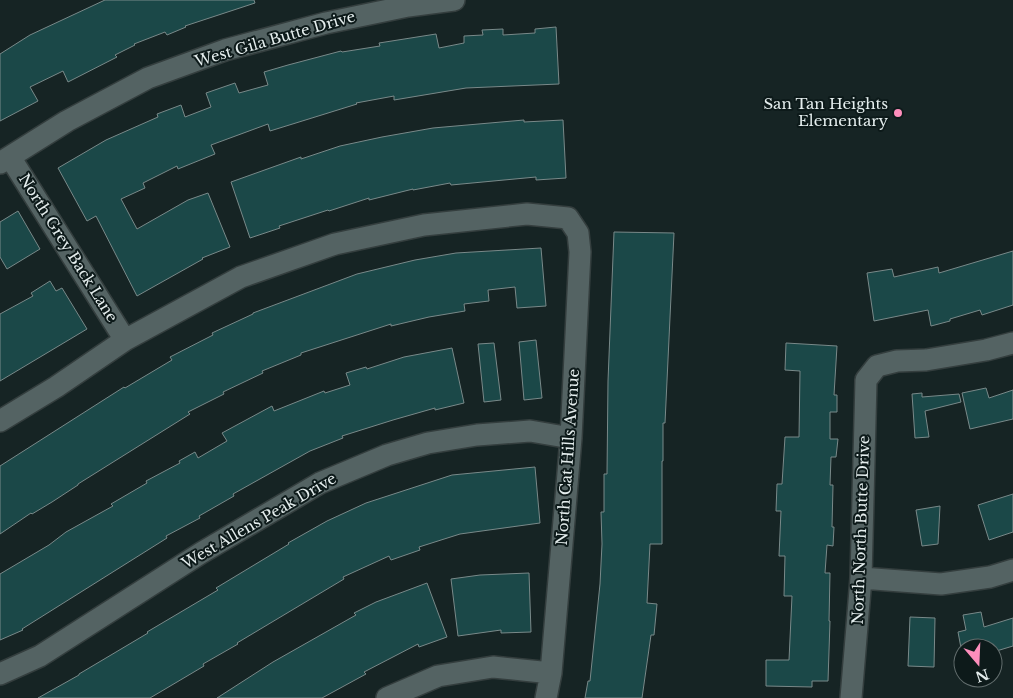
<svg xmlns="http://www.w3.org/2000/svg" width="1013" height="698" font-family="'Libre Baskerville',serif">
	<style>
		.building { fill: #1b4848; stroke: #798989 }
		.lines { fill: none; stroke-linecap: round; stroke-linejoin: round }
		.street-casing { stroke: #343e3e; stroke-width: 24 }
		.street { stroke: #546363; stroke-width: 21 }
		.poi-dot { fill: #fe8ebc; stroke: #0d1a1a; stroke-width: 2 }
		.labels { text-anchor: middle; stroke-width: 4; stroke-linejoin: round; paint-order: stroke }
		.street-label { font-size: 15px; fill: #e4eded; stroke: #0d1a1a }
		.poi-label { font-size: 15px; fill: #e4eded; stroke: #0d1a1a; text-anchor: end }
	</style>
	<rect width="100%" height="100%" fill="#162424"/>
	<!-- building -->
	<path class="building" d="M105 0H254L255 3 185 26 186 27 167 35 165 32 134 44 135 45 115 55 117 57 68 82 63 71 30 87 38 101 0 121V54L30 35Z
		M556 27 559 84 466 88 394 100V96L356 103 357 104 270 131 268 124 211 145 215 154 178 169 177 166 143 183 145 188 121 199 137 229 188 200 208 193 230 247 202 258 203 259 137 296 96 216 87 221 58 168 106 140 158 117 157 114 181 105 185 117 211 107 206 93 235 83 239 93 268 85 264 72 288 65 341 51 342 52 380 46 379 43 436 34 439 48 464 43V36L483 35 482 30 503 29V35L535 33V29Z
		M524 120V122L563 120 566 178 536 180V177L451 185 450 183 413 190V189L369 200V198L329 211 328 210 279 226 280 228 250 238 231 182 301 157V159L340 146 382 137 433 128Z
		M18 211 40 249 7 269 0 257V222Z
		M614 232 674 233 665 423H663V461H662V544H650L647 603 657 604 654 635H651L642 698H585L588 681H590L600 584 602 544 601 512H604V474H607L608 381Z
		M541 248 546 306 517 308 515 287 488 290 489 301 464 304 465 311 429 317 391 326V324L301 353V355L262 371 263 373 223 392 224 394 188 412 190 414 78 484V485L52 502 32 514 31 513 0 534V466L124 387 125 388 172 360 170 357 213 335 212 333 253 314V313L357 274 415 260 456 253Z
		M1013 251V305L982 315 980 310 950 319V321L931 326 928 310 874 321 867 273 892 269 894 277 938 267 939 273Z
		M50 281 56 291 62 288 87 329 0 381V314L33 296 31 293Z
		M536 340 542 398 524 400 519 342Z
		M494 343 501 400 484 402 478 344Z
		M786 343 837 346 834 395H837V412H830V439H838L836 457H831L830 485H833L832 527H834L833 546 827 545 825 573H830L829 621H830L828 681H812V687L766 686V660H789L792 596H784L785 556H779L781 511H776L777 484H782L785 437H799L800 371 785 370Z
		M452 348 464 403 435 410V408L393 420 342 436 343 438 310 451 233 494 234 496 199 516 200 518 166 536 167 538 22 629 23 630 0 640V574L49 545 66 532 113 506 111 504 147 483 146 481 180 463 179 461 195 452 198 458 227 441 222 433 272 406 274 411 324 391 325 393 350 385 346 373 366 367 367 369 404 357Z
		M986 388 989 398 1013 390V419L970 429 962 393Z
		M922 393V397L959 394 961 402 925 411 929 437 915 438 912 394Z
		M535 467 540 523 460 534 419 547 420 550 391 560 389 556 343 577 344 579 237 643 238 644 203 664 204 666 150 698H38L79 675V674L148 633 147 632 218 590 216 588 289 544 288 543 327 521 366 503 452 475Z
		M1013 494V532L989 540 978 505Z
		M940 506 938 544 922 546 916 510Z
		M529 573 531 632 501 633V630L458 636 451 579 480 575Z
		M427 583 447 637 419 647 418 644 364 672 366 674 322 698H217L273 662 356 615 354 613 376 602Z
		M981 612 984 627 1013 618V646L993 652V648H961L958 632 966 630 963 615Z
		M910 617 935 618 934 667 908 666Z"/>
	<g class="lines">
		<!-- street casing -->
		<g class="street-casing">
			<path id="street" d="M10 157 125 340
				M0 163 67 121 148 78 225 50 326 23 408 6 454 0
				M0 421 56 387 125 340 241 277 335 244 424 225 527 214 568 218 578 233 580 252 571 438 551 673 546 698
				M861 578 941 584 990 577 1013 570
				M0 674 40 656 201 553 320 483 387 455 428 443 477 435 530 431 571 438
				M387 698 438 676 493 667 551 673
				M851 698 861 578 866 380 877 366 897 361 926 360 986 350 1013 343"/>
		</g>
		<!-- street -->
		<use href="#street" class="street"/>
	</g>
	<!-- markers -->
	<circle class="poi-dot" cx="898" cy="113" r="5"/>
	<g class="labels">
		<!-- street labels -->
		<g class="street-label">
			<text transform="translate(275 39) rotate(-16)" y="5">West Gila Butte Drive</text>
			<text transform="translate(68 248) rotate(58)" y="5">North Grey Back Lane</text>
			<text transform="translate(568 457) rotate(-86)" y="5">North Cat Hills Avenue</text>
			<text transform="translate(259 521) rotate(-30)" y="5">West Allens Peak Drive</text>
			<text transform="translate(861 530) rotate(-88)" y="5">North North Butte Drive</text>
		</g>
		<!-- poi labels -->
		<g class="poi-label">
			<text x="888" y="109">San Tan Heights<tspan x="888" dy="17">Elementary</tspan></text>
		</g>
	</g>
	<!-- north arrow -->
	<g transform="translate(978 663) rotate(161)"><circle r="24" fill="#0d1a1a" stroke="#636e6e"/>
	<path d="M0-4L9 19L0 12L-9 19Z" fill="#fe8ebc"/>
	<text y="-8" font-size="14" font-weight="bold" text-anchor="middle" fill="#e4eded">N</text>
	</g>
</svg>
